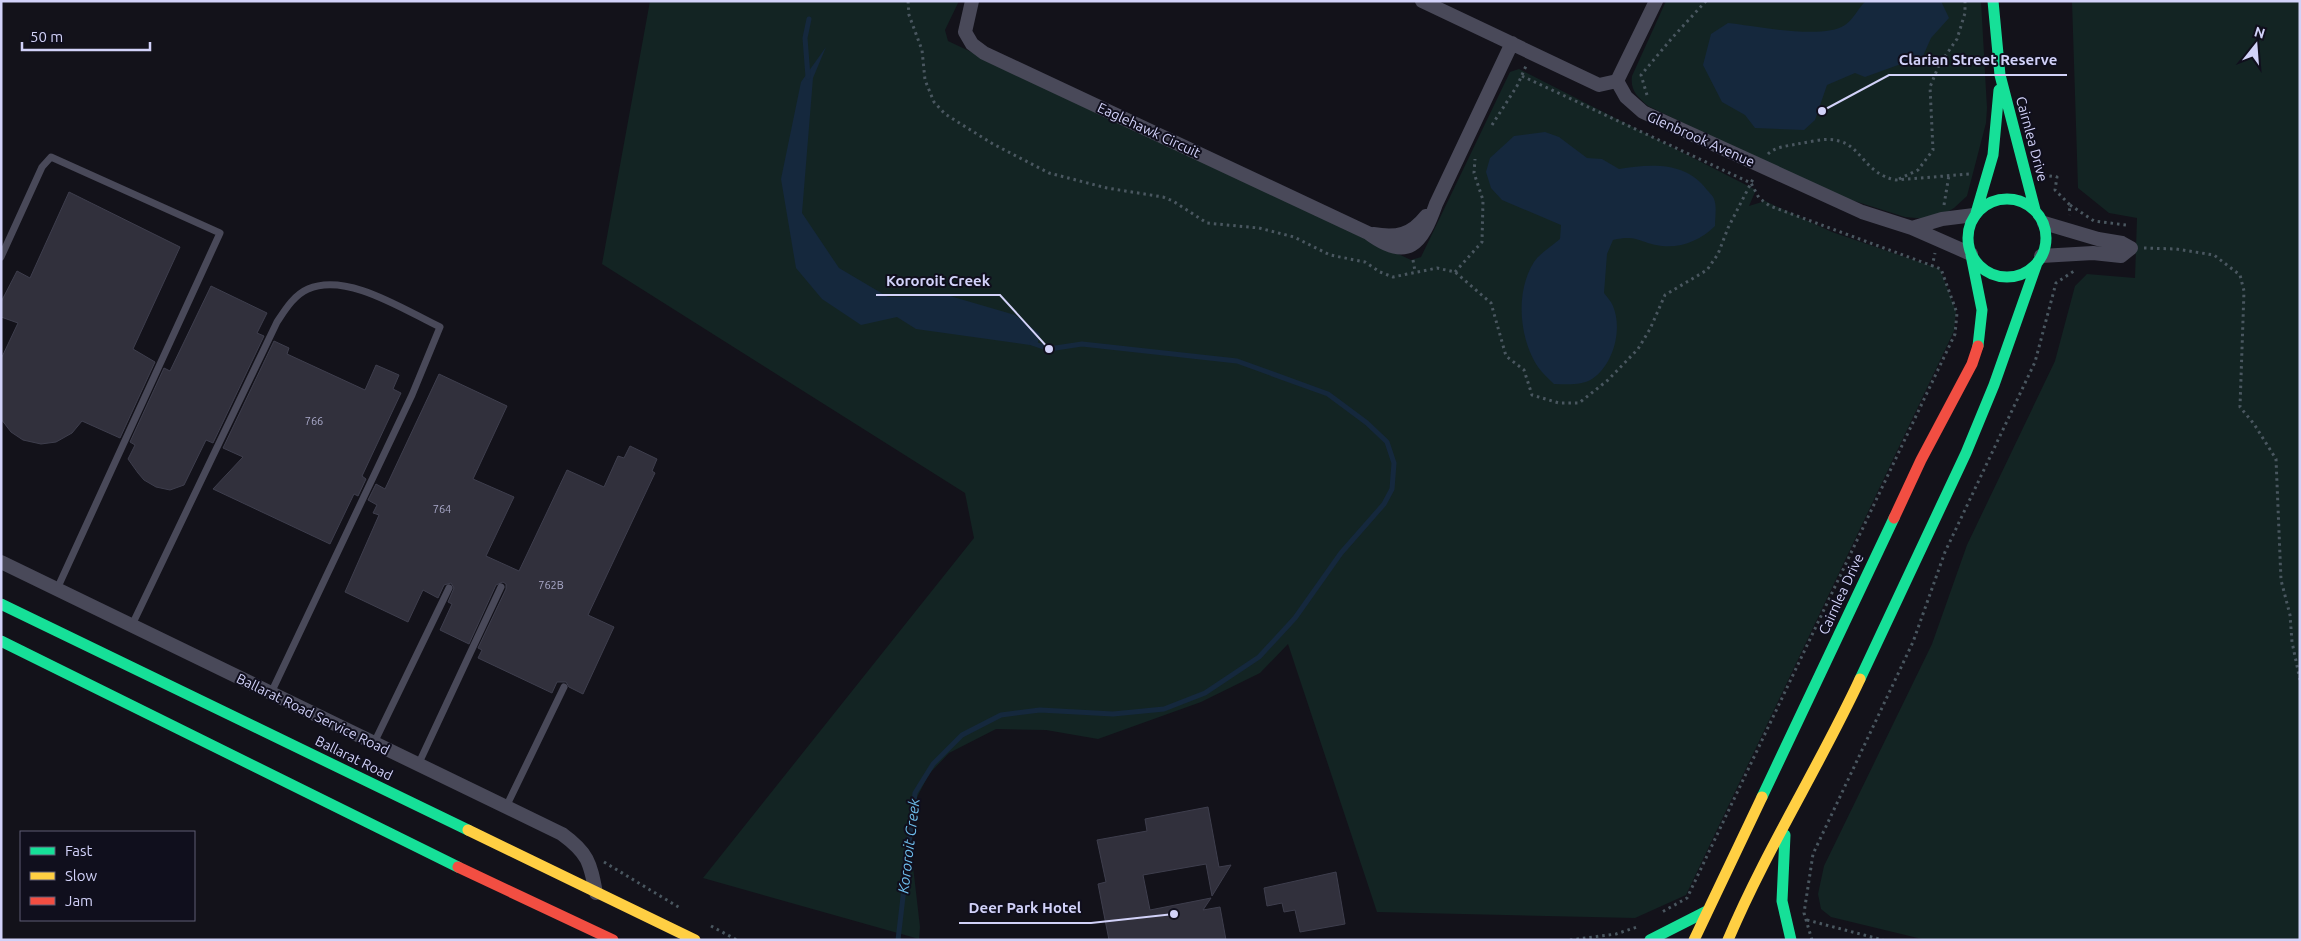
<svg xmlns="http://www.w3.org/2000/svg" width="2301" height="941" font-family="Ubuntu,sans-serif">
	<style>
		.green { fill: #132423 }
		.water { fill: #15283d }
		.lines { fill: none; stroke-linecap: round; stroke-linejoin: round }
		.stream { stroke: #15283d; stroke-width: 5 }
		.building { fill: #31303c; stroke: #3e3e4d }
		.path { stroke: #4a5760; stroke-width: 3; stroke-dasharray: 2.5 4; stroke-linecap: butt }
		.lane { stroke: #494959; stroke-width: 7 }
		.street { stroke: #494959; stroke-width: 14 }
		.fast { stroke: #16e098; stroke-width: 11 }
		.slow { stroke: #ffcf43; stroke-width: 11 }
		.jam { stroke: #f24e42; stroke-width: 11 }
		.labels { text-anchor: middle; stroke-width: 4; stroke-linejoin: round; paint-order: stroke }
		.number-label { font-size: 11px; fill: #aaaaca }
		.street-label { font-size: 14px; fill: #d2d2f9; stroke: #100f1d }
		.water-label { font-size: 15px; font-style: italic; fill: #6dbdeb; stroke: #100f1d }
		.leader { fill: none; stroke: #d2d2f9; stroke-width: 2 }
		.callout-dot { fill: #d2d2f9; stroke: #100f1d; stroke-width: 2 }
		.callout-label { font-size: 15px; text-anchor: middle; font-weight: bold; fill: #d2d2f9; stroke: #100f1d; stroke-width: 4; stroke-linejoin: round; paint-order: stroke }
	</style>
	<rect width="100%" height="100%" fill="#13121a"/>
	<!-- green -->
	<path class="green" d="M650 1H959L945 30 948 41 1411 260 1421 257 1510 72 1519 69 1756 190 1749 206 1765 201 1832 232 1940 269 1956 311 1954 331 1686 895 1635 918 1377 912 1288 644 1260 673 1201 702 1098 739 1046 730 996 729 949 753 929 774 915 801 910 840 920 927 919 939 703 878 974 538 965 493 602 264Z
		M1666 1H1981L1987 108 1986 123 1967 196 1954 208 1944 214 1927 219 1905 217 1829 193 1648 106C1638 97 1630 91 1632 76Z
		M2072 1H2300V940H1926L1831 917 1821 909 1818 894 1824 866 1932 644 1967 545 2055 361 2075 286 2087 274 2135 278 2137 218 2109 213 2078 188Z"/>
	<!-- water -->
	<path class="water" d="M1866 1H1941L1949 18 1931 38 1923 56 1865 77 1855 73 1827 85 1815 120 1804 130 1755 128 1745 115 1722 102 1703 65 1711 34 1728 23C1756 26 1823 40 1845 25 1854 19 1858 8 1866 1Z
		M826 47 813 78 802 213 839 268 888 297 950 296 1015 315 1040 334 1037 346 916 329 897 317 861 325 822 299 796 268 781 179 801 82Z
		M1545 132 1559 137 1587 158 1602 159 1619 169C1650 164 1686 161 1707 190 1709 192 1713 196 1714 199 1717 206 1715 218 1715 226 1701 240 1682 248 1662 246 1639 243 1638 234 1613 240L1607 254 1604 293C1607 297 1611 301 1613 306 1623 330 1613 365 1592 379 1581 386 1566 384 1554 384 1548 378 1542 373 1538 367 1519 338 1515 292 1534 262 1540 253 1552 246 1560 239L1561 225 1502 200 1491 188 1486 172 1490 158 1514 136Z"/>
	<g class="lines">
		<!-- stream -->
		<path class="stream" d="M808 77 805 38 809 19
			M898 940 915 793 933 764 962 735 1001 715 1040 710 1113 714 1164 709 1205 693 1259 657 1295 618 1341 553 1384 504 1392 489 1394 463 1387 442 1367 423 1328 394 1237 361 1082 344 1049 349 1032 343"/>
	</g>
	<!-- building -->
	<path class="building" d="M69 192 180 247 133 349 155 362 120 438 82 421 72 433 56 442 41 444 23 440 11 432 1 419V359L18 323 1 317V302L17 271 30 278Z
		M211 286 267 313 257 333 264 336 213 443 206 440 184 485 170 490 156 487 144 480 138 473 128 459 135 445 130 442 164 368 170 371Z
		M274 341 289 348 287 354 365 390 376 365 399 375 393 389 401 393 362 476 366 479 358 496 354 494 330 544 213 489 243 457 223 448Z
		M439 374 507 406 473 479 514 497 486 556 519 571 567 470 604 487 618 456 624 458 630 446 657 459 652 471 655 473 588 615 614 627 583 694 569 687 566 682H557L552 693 478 658 482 650 478 648 506 589V584L503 582 496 585 469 644 440 630 452 604 448 602 454 588 451 583 444 585 438 598 423 590 408 622 345 592 379 515 373 513 377 505 368 500 376 484 385 489Z
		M1208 807 1219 867 1231 865 1212 896 1206 864 1143 875 1150 910 1211 898 1203 910 1220 907 1226 940H1109L1098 884 1106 882 1097 840 1147 831 1145 819Z
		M1336 872 1345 924 1300 932 1295 910 1284 912 1282 903 1267 906 1264 888Z"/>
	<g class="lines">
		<!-- path -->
		<path class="path" d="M908 1 909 15 922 50 925 80 934 102 945 114 993 144 1049 173 1107 188 1163 197 1173 201 1207 223 1259 228 1294 237 1330 255 1365 262 1380 272 1393 277 1437 268 1455 272 1491 303 1506 356 1524 370 1532 395 1559 403H1579L1608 380 1638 349 1650 329 1665 295 1707 270 1718 254 1728 228 1753 179
			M1522 76 1751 183 1759 198 1770 206 1941 269 1957 313 1955 334 1687 898 1662 912
			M1647 95 1641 75 1672 38 1706 1
			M1492 125 1517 86 1526 66
			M1768 154C1775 147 1787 146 1797 144 1810 142 1826 137 1839 141 1861 146 1865 174 1896 180L1969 174
			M2043 175 2057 177 2055 190 2070 205 2069 215
			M1899 179 1918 170 1933 150 1930 87 1939 65 1957 39 1965 13V1
			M1944 205 1949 175
			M2070 205 2094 221 2126 225
			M2144 248 2176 249 2214 255 2240 275 2244 291 2240 407 2254 424 2276 459 2281 580 2290 615 2292 642 2300 680
			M1413 260 1415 271
			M1932 267 1935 253
			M1455 272 1482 242 1483 200 1474 173 1475 159
			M604 862 680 908
			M1807 920 1883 940
			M711 926 737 940
			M1570 940 1616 934 1637 927
			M1812 940 1804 913 1813 854 1913 642 1945 552 2035 362 2056 283 2074 271 2073 268"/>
		<!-- lane -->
		<path class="lane" d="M1 257 42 167 51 157 220 233 57 589
			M132 625 277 322C285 310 294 295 308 289 347 272 404 310 440 327L412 395 271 693
			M374 743 449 588
			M418 765 501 587
			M506 807 564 687"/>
		<!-- street -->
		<path class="street" d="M972 1 965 32 972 44 984 53 1368 233C1408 263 1422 244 1436 204L1512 43
			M1422 1 1599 85 1617 81 1626 97 1643 112 1862 212 1912 228 1971 254
			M1617 81 1656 1
			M1912 228 1942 219 1974 215
			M1373 234C1397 238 1411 235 1426 216
			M2041 256 2093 253 2121 256 2131 248 2122 243 2098 239 2044 223
			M1 562 562 834C588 853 590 862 596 893"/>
		<!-- fast -->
		<path class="fast" d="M1993 1 2000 75 2035 210
			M1968 238a39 39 0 1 1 78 0a39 39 0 1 1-78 0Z
			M1976 213 1993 155 1999 90
			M1971 255 1982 310 1978 346
			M1 604 468 830
			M1 641 458 867
			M1860 679 1966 453 1994 385 2037 263
			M1762 797 1894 518
			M1785 835 1782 901 1791 940
			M1650 940 1707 911"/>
		<!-- slow -->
		<path class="slow" d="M468 830 695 940
			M1694 940 1762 797
			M1728 940C1766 850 1819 767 1860 679"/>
		<!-- jam -->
		<path class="jam" d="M1894 518 1921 460 1972 364 1978 346
			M458 867 613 940"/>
	</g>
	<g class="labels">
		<!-- number labels -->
		<g class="number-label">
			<text x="314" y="425">766</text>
			<text x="442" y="513">764</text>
			<text x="551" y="589">762B</text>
		</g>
		<!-- street labels -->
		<g class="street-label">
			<text transform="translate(1149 130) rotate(25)" y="5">Eaglehawk Circuit</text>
			<text transform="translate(1701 139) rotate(24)" y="5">Glenbrook Avenue</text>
			<text transform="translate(2032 139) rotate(75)" y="5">Cairnlea Drive</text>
			<text transform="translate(1841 594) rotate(-65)" y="5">Cairnlea Drive</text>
			<text transform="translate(313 714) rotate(26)" y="5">Ballarat Road Service Road</text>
			<text transform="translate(354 758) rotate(26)" y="5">Ballarat Road</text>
		</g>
		<!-- water labels -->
		<g class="water-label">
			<text transform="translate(909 846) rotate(-83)" y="5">Kororoit Creek</text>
		</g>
	</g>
	<!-- callouts -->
	<path class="leader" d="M1822 111L1889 75H2067M1049 349L1000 295H876M1174 914L1091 923H959"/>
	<g class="callout-dot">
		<circle cx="1822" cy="111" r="5"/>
		<circle cx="1049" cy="349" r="5"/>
		<circle cx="1174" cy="914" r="5"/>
	</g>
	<g class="callout-label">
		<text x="1978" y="65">Clarian Street Reserve</text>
		<text x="938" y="286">Kororoit Creek</text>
		<text x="1025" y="913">Deer Park Hotel</text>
	</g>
	<!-- border -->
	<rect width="2301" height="941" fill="none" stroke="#d2d2f9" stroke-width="5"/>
	<!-- legend -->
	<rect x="20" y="831" width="175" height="90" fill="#100f1d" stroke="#5e5d75"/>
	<rect x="30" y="847" width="25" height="8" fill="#16e098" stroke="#5e5d75"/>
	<text x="65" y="856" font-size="15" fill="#d2d2f9">Fast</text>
	<rect x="30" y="872" width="25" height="8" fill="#ffcf43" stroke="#5e5d75"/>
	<text x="65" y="881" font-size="15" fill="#d2d2f9">Slow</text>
	<rect x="30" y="897" width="25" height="8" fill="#f24e42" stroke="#5e5d75"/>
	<text x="65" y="906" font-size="15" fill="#d2d2f9">Jam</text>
	<!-- north arrow -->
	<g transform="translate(2256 45) rotate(17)" stroke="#100f1d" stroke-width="4" paint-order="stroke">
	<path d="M0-4L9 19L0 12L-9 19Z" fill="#d2d2f9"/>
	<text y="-8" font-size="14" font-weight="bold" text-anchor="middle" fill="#d2d2f9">N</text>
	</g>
	<!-- scale -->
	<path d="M22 42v8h128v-8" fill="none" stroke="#d2d2f9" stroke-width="2.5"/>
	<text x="30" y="42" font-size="15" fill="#d2d2f9" stroke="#100f1d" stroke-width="4" paint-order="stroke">50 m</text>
</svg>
